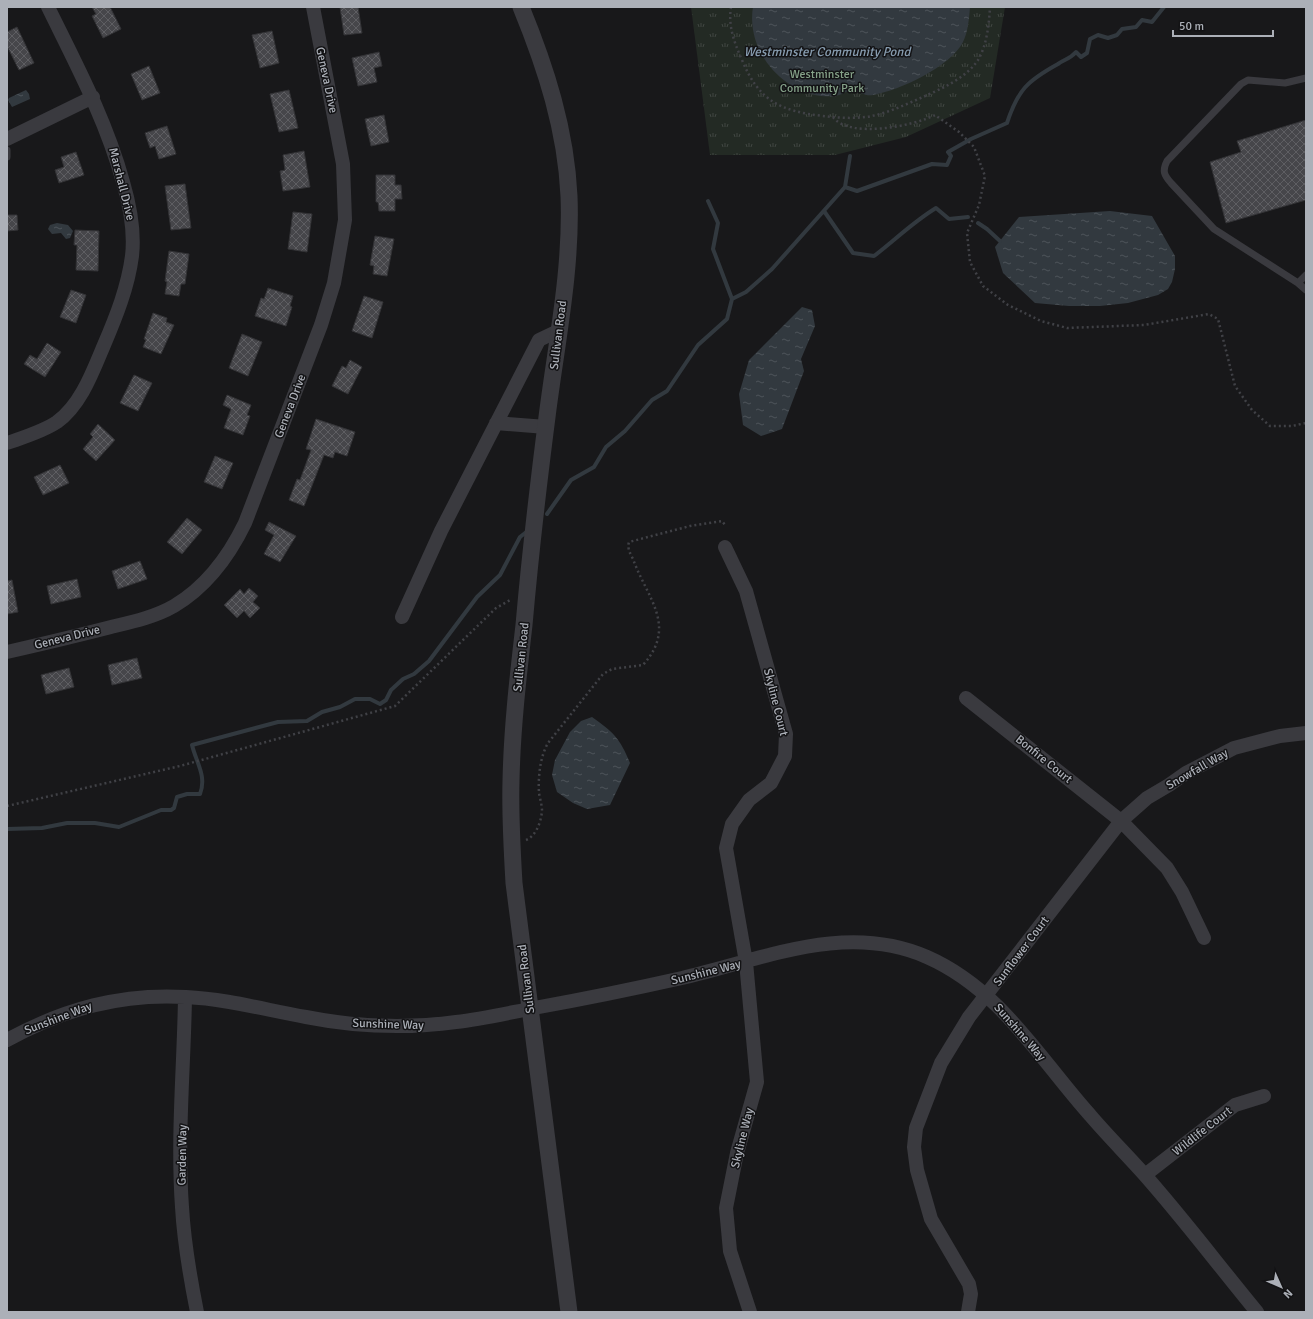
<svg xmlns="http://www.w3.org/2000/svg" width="1313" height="1319" font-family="Signika,sans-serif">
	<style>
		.grass { fill: url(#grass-tufts) }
		.water { fill: url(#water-ripples) }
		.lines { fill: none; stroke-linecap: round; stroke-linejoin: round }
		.stream { stroke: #32393f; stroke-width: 4 }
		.building { fill: url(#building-cross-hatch); stroke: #333336 }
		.path { stroke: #404146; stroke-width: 2.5; stroke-dasharray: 2 3; stroke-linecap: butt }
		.service { stroke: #3a3a3f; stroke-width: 7 }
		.minor { stroke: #3a3a3f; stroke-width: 14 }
		.tertiary { stroke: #3a3a3f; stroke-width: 17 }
		.labels { text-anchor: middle; stroke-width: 3; stroke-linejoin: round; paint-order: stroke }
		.park-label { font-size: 12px; fill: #85a188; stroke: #131315 }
		.street-label { font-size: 12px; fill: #acb0b8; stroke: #131315 }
		.water-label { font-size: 13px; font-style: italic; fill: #879caf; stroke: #131315 }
	</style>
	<defs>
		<pattern id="grass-tufts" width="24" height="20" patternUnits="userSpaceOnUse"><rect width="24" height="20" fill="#232a24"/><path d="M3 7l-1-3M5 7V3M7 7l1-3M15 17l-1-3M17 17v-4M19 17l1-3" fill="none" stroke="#404642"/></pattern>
		<pattern id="water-ripples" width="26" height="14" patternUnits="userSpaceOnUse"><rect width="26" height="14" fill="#32393f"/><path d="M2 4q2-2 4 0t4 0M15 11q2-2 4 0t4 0" fill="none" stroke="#4d5359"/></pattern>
		<pattern id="building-cross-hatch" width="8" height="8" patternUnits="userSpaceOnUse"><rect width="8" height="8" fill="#46464a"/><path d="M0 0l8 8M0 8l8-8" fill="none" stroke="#5e5e62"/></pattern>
	</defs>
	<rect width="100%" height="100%" fill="#18181a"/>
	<!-- grass -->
	<path class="grass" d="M691 7H1005L990 98 906 137 835 155H710Z"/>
	<!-- water -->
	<path class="water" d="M753 7H970C969 19 968 32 963 42 950 67 900 90 873 95 865 97 859 90 850 91 846 91 843 94 839 95 833 97 827 96 821 96 780 91 746 49 753 7Z
		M26 90 29 94 30 99 12 107 8 100 9 98Z
		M1110 211 1152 216 1175 256V269L1172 282 1168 289 1158 295 1128 303 1100 306H1069L1035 303 1003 273 995 247 1019 217Z
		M57 223 68 225 73 231 70 238 66 239 61 233 52 234 48 229 50 225Z
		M802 307 812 310 815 326 801 359 804 371 782 429 761 436 743 425 739 394 749 360Z
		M592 717C613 732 620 738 630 763L610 805 587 809 573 803 557 792 552 775 555 760 570 732 581 721Z"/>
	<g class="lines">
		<!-- stream -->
		<path class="stream" d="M845 187 857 191 932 164 947 165 951 156 948 152 971 139 1007 123C1018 90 1027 81 1058 64 1065 59 1070 59 1076 52L1081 57 1087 53 1090 39 1098 35 1108 38 1117 35 1122 29 1136 27 1142 20 1152 22 1164 7
			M824 211 853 253 874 256C895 240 913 222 936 208L949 219 968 217
			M978 223 987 229 1000 241
			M732 299 746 292 772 269 845 187 850 156
			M547 514 571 480 594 467 606 447 625 431 652 400 667 391 698 345 727 319 732 299 713 249 718 223 708 201
			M7 829 42 828 67 823H95L119 827 161 810H171L174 808 177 797 187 794H200C207 776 196 762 192 745L278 722 307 721 322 712 340 707 355 699H370L380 704 386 700 391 690 403 679 414 674 429 661 477 597 500 575 520 537 529 530"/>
	</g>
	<!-- building -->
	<path class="building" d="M92 7H110L121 29 103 38 92 16 96 14Z
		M340 7H358L362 33 344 35Z
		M17 27 34 63 19 70 7 46V32Z
		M272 31 279 63 260 68 252 35Z
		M379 52 382 66 374 68 377 82 358 86 352 58Z
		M149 66 160 93 142 100 131 74Z
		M289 90 298 128 279 132 270 94Z
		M384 115 389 142 371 146 365 119Z
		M1306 120V200L1226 223 1210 162 1241 152 1237 141Z
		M167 126 176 154 159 159 155 146 150 148 145 133Z
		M304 151 310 187 283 191 280 171 285 170 283 155Z
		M76 152 84 175 59 183 55 170 64 167 61 157Z
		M376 175H395V185H401L402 199H395V211H379L378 202H376Z
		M185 184 191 228 171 230 165 186Z
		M293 212 312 214 307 252 288 249Z
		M7 215H17L18 230 7 231Z
		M75 230 99 231 98 271 76 270 77 245H74Z
		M375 236 394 239 387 276 373 274 374 266 370 265Z
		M169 251 189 254 185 284H181L179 296 165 294 167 282 165 281Z
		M268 288 293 296 290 306 292 307 286 326 255 316 261 298 264 299Z
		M71 290 86 295 76 323 60 317Z
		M364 296 383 302 372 338 352 331Z
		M153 313 167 318 166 322 174 325 161 354 143 347 146 340 144 339Z
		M242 334 262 342 248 376 229 368Z
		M47 343 61 352 45 377 24 364 30 355 37 359Z
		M350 360 362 367 348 394 332 386 342 366 346 368Z
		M134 375 152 383 138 411 120 403Z
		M227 395 251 405 247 415 250 416 243 435 224 428 231 409 223 405Z
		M316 419 355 432 347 456 335 452 333 458 324 455 304 506 289 500 297 479 300 480 311 450 306 449Z
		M98 424 115 440 96 461 83 449 93 437 90 434Z
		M215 456 233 463 222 489 204 482Z
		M60 465 69 483 43 495 34 477Z
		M187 518 202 530 182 554 167 542Z
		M269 522 296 536 280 562 264 554 274 535 265 530Z
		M140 561 147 579 118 589 112 571Z
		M77 579 81 597 51 604 47 586Z
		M12 580 18 612 7 614V581Z
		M249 588 258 596 253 602 260 608 250 618 244 611 237 618 224 605 240 589 244 594Z
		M137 658 142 678 112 685 108 665Z
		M69 668 74 687 46 694 41 675Z"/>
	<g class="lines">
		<!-- path -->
		<path class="path" d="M731 7C728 26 734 42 742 60 759 101 780 111 823 116 839 118 857 119 872 116 890 112 907 104 923 97 943 88 966 78 978 60 987 45 989 24 990 7
			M833 117C849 139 914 126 935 115L959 132 974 147 985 176 979 205 967 233 970 262 983 286 1008 305 1041 321 1067 328 1144 325 1209 314 1218 319 1235 386 1252 410 1270 426H1292L1306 423
			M7 806 180 766 395 706 496 608 512 599
			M526 840C536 836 541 822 542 811 542 805 540 799 539 793 538 777 540 757 548 743L603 674 612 669 643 665C678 626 647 598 633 559 630 553 627 548 629 542L690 526 722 521 725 525"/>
		<!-- service -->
		<path class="service" d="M1306 78 1285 83 1248 80 1241 84 1167 161C1162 171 1164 175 1171 183L1214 229 1298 283 1306 275
			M7 150V157
			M1298 283 1306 290"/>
		<!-- minor -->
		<path class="minor" d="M7 139 93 97
			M496 423 546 427
			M7 443C24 437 42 432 57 422 81 405 93 371 104 345 116 317 128 287 132 256 135 230 130 206 123 182 106 120 76 64 48 7
			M725 547 746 591 786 734 785 756 771 783 749 800 732 824 726 848 746 962 757 1082 737 1153 726 1208 730 1251 750 1312
			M402 617 441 531 539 340 558 331
			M7 652C42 644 76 636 111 627 132 622 155 617 174 606 206 587 229 556 245 523L321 325 334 283 345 220 343 164 313 7
			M966 698 1121 821 1167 868 1182 892 1204 938
			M185 997C184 1066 177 1137 182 1207 184 1242 190 1277 197 1312
			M7 1040C64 1009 121 993 186 997 227 999 266 1010 306 1017 357 1027 406 1029 456 1022 482 1019 508 1013 534 1008 584 999 633 989 682 978 762 960 845 921 927 957 1000 989 1039 1058 1090 1115 1107 1135 1126 1154 1143 1173 1183 1218 1219 1266 1257 1312
			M1145 1175 1235 1105 1264 1096
			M968 1312 971 1294 969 1284 931 1219 917 1170 914 1147 916 1128 941 1063 969 1017 1121 821 1147 798 1169 785 1186 773 1234 748 1280 736 1306 733"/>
		<!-- tertiary -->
		<path class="tertiary" d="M521 7C546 68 566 130 569 196 572 269 556 345 547 417 538 487 530 556 524 625 518 677 512 729 511 781 510 815 512 849 514 883L569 1312"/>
	</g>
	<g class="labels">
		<!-- park labels -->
		<g class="park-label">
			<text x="822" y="78">Westminster<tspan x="822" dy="14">Community Park</tspan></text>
		</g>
		<!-- street labels -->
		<g class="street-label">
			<text transform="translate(327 80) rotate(78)" y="4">Geneva Drive</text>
			<text transform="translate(122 184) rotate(76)" y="4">Marshall Drive</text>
			<text transform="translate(558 335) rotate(-83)" y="4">Sullivan Road</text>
			<text transform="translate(290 406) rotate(-69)" y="4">Geneva Drive</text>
			<text transform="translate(67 637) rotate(-14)" y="4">Geneva Drive</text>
			<text transform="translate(521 657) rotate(-84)" y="4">Sullivan Road</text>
			<text transform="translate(776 702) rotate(76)" y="4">Skyline Court</text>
			<text transform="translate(1044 759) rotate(39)" y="4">Bonfire Court</text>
			<text transform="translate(1197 769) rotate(-30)" y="4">Snowfall Way</text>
			<text transform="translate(1021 951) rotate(-53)" y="4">Sunflower Court</text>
			<text transform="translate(706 972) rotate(-14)" y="4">Sunshine Way</text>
			<text transform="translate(526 979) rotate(-97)" y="4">Sullivan Road</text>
			<text transform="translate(58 1018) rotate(-21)" y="4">Sunshine Way</text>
			<text transform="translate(388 1024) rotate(2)" y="4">Sunshine Way</text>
			<text transform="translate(1020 1032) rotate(49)" y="4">Sunshine Way</text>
			<text transform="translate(1202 1131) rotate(-38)" y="4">Wildlife Court</text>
			<text transform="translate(742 1138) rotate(-76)" y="4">Skyline Way</text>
			<text transform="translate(182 1155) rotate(-89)" y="4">Garden Way</text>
		</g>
		<!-- water labels -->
		<g class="water-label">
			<text x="827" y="56">Westminster Community Pond</text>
		</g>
	</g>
	<!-- border -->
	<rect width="1313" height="1319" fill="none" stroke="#acb0b8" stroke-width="16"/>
	<!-- north arrow -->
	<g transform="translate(1281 1287) rotate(135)" stroke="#131315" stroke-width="3" paint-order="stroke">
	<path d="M0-3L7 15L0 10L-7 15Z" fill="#acb0b8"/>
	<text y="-6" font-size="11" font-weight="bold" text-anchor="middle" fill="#acb0b8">N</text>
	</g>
	<!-- scale -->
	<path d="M1173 30v6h100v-6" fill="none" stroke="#acb0b8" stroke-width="2"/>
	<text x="1179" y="30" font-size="12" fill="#acb0b8" stroke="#131315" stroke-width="3" paint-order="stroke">50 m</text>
</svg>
